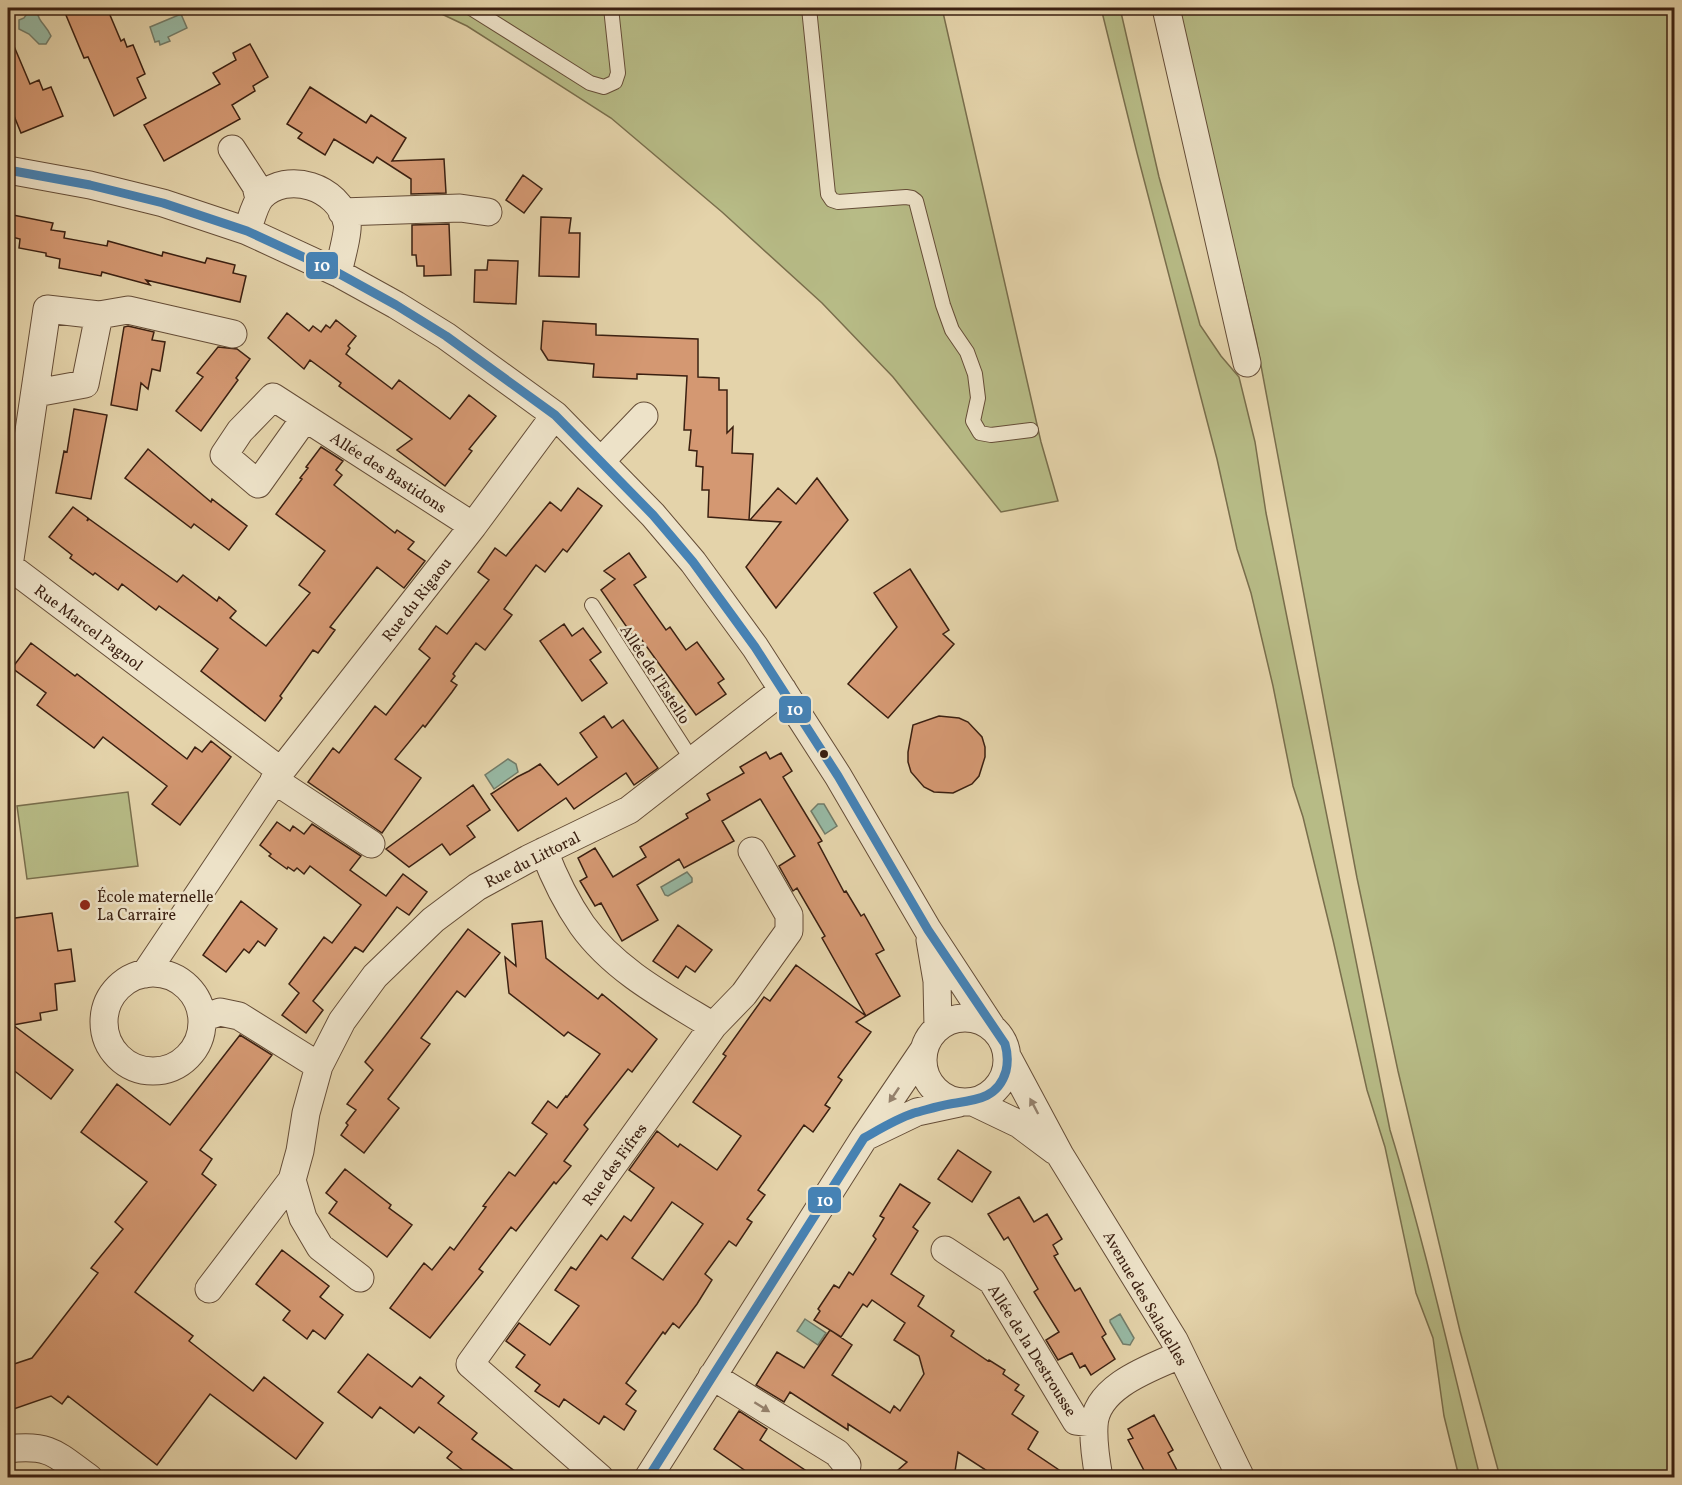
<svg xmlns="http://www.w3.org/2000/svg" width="1682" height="1485" font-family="Vollkorn,serif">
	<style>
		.green { fill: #b7bb86; stroke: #796e4c; stroke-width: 1.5 }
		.water { fill: #97b9a4; stroke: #727c69; stroke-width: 1.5 }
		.building { fill: #d49872; stroke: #3b2011; stroke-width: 1.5; fill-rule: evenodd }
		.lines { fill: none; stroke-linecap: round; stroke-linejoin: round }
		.lane-casing { stroke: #654d37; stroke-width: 16 }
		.street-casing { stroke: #654d37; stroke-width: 29 }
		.lane { stroke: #ede2c8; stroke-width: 14 }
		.street { stroke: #ede2c8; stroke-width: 27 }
		.bus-1-casing { stroke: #ede2c8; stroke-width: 14 }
		.bus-1 { stroke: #4682b4; stroke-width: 9 }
		.oneway { fill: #94816c }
		.bus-dot { fill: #3b2011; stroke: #ede2c8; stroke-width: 2 }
		.poi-dot { fill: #8f2418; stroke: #ede2c8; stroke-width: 2 }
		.labels { text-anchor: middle; stroke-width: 5; stroke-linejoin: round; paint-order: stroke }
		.street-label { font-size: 16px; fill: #3b2011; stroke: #ede2c8 }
		.poi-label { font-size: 16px; fill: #3b2011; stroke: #ede2c8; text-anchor: start }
		.line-badge { stroke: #ede2c8; stroke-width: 2 }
		.badge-label { font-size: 16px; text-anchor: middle; font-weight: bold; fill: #fff }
	</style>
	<rect width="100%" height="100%" fill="#e4d3aa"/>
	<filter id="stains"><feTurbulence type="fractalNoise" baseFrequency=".00333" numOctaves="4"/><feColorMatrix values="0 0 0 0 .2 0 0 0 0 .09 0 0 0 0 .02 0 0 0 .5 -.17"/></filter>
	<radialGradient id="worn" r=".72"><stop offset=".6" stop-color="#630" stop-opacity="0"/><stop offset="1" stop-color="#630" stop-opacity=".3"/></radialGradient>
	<!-- green -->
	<path class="green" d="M429 8H942L1041 442 1058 501 1001 512 893 377 822 303 722 212 611 118 467 26Z
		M1101 8H1120L1159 177 1200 325 1221 356 1239 377 1255 442 1266 513 1390 1130C1425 1244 1451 1361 1480 1477H1459L1444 1416 1433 1338 1416 1293 1385 1147 1367 1090 1333 940 1303 817 1293 786 1273 686 1251 593 1237 549 1217 459 1137 153Z
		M1177 8H1674V1477H1500L1460 1331 1398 1071 1357 878 1256 339Z
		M128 792 138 866 27 879 17 806Z"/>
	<!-- water -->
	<path class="water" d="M31 8H36C39 24 45 23 51 36L46 44H39L29 34 19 29V20L24 18Z
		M181 14 187 28 168 37 170 41 160 45 159 41 155 42 150 27Z
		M508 759 516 764 518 772 494 789 485 775Z
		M818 804H824L837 826 825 834 811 811Z
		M687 872 692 878V882L668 896 665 895 661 887Z
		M1120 1314 1134 1338 1130 1345 1123 1344 1110 1322V1320Z
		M805 1319 826 1333 818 1345 797 1331Z"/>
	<!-- building -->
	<path class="building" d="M63 8H107L121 41 124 39 127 47 133 45 145 74 137 78 146 98 114 116 88 57 84 58Z
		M8 32 30 84 39 80 43 90 51 87 63 116 21 133 8 101Z
		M250 44 268 77 253 86 255 91 232 105 240 119 164 161 144 125 220 84 213 73 236 60 233 53Z
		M310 87 366 123 371 115 406 138 392 161 444 159 446 193 411 194V179L377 157 373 163 334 139 325 155 298 138 302 133 287 124Z
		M523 175 542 189 524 213 506 200Z
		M8 214 53 223 51 230 65 232 64 238 107 246 108 241 162 256 163 252 205 263 207 258 235 265 233 273 246 276 240 302 146 280 150 285 102 272 101 276 59 268 60 259 46 256V253L19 248 20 239 8 236Z
		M541 217 571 218 569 233H580L579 277 539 276Z
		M449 224 451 275 424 276V266H417L416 255H412V225Z
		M488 260 518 261 516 304 474 302 475 270H487Z
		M287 313 309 331 313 326 321 332 326 325 330 328 336 320 356 336 348 346 350 348 346 354 392 389 399 380 450 419 469 395 496 416 469 449 472 451 445 486 397 450 412 439 339 386 341 383 310 360 304 369 268 338Z
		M543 321 596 324V335L698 339V377L719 378V390H727V433L733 427 732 453 753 454 749 520 708 517 709 490H702L703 467 696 466 697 451 689 450 691 430H684L687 376 637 374V379L593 377 594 364 548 360 541 349Z
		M128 326 154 332 152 340 165 342 160 371 152 369 148 389 141 383 137 410 111 405 124 327Z
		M218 347 237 349 250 359 236 378 238 380 201 431 176 411 203 377 197 373Z
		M74 409 107 415 91 499 56 493 64 451 67 452Z
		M321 447 343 461 336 470 342 475 334 485 395 533 397 530 414 542 408 549 425 561 404 588 377 567 330 627 335 630 318 653 313 650 280 696 282 698 265 721 201 671 218 649 159 606 156 610 122 584 118 590 95 573 93 575 70 558 72 555 49 537 73 507 88 518 87 521 89 519 177 582 183 575 217 601 219 597 236 611 230 618 266 646 310 593 299 585 325 551 276 514 302 479 300 478 308 468 306 467Z
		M148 449 211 502 212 499 247 526 229 550 194 524 191 528 125 478Z
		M817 478 848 520 776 608 746 567 781 522 750 520 778 488 796 504Z
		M578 488 602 506 567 552 563 549 545 572 536 565 504 609 512 615 485 650 476 643 453 674 455 676 451 681 457 685 452 692 425 727 423 725 395 759 421 778 382 833 308 782 333 748 339 753 375 706 386 715 430 658 419 649 436 626 447 634 489 580 478 572 495 548 506 556 550 502 561 511Z
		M629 553 646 577 634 585 666 630 670 627 686 650 697 642 724 679 718 683 726 694 696 715 639 636 635 639 601 590 615 579 604 571Z
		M910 569 949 630 943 634 954 644 888 718 848 684 897 627 874 593Z
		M564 624 572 636 583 628 601 652 590 660 607 683 582 701 540 641Z
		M31 643 75 676 77 674 187 759 195 747 202 752 211 741 231 757 180 825 152 804 167 786 103 737 94 748 37 705 46 693 12 668Z
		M604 716 612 728 623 720 658 768 634 785 626 773 574 809 566 798 518 831 491 794 517 777 529 771 540 764 558 785 597 757 580 733Z
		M939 716 959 718 968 722 982 737 985 747V757L979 776 972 784 953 793 934 792 924 787 911 772 908 762V752L913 725Z
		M766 752 770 759 781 753 792 771 783 777 822 841 818 843 844 892 846 891 861 916 864 914 884 950 876 954 900 996 866 1016 822 938 825 936 797 888 793 891 779 866 795 856 761 800 760 799 722 821 734 841 684 868 679 859 637 885 658 920 622 941 601 903 595 906 580 881 587 877 578 858 595 848 613 877 646 857 640 847 688 818 686 814 710 800 707 794 744 773 740 767Z
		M473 785 490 810 467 826 475 837 450 855 442 844 409 867 386 849Z
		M277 822 290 831 293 826 304 834 312 824 361 856 350 870 386 896 403 874 427 892 409 915 397 907 363 952 355 947 313 1001 323 1010 306 1033 282 1015 299 993 289 984 324 937 332 943 361 905 310 866 304 874 297 868 294 871 288 867 287 869 269 856 271 854 260 845Z
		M241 901 277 929 265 946 258 941 249 953 244 949 226 972 203 955Z
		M52 913 58 951 71 949 75 981 55 984 57 1010 40 1013 41 1020 13 1025 73 1070 51 1099 8 1066V919Z
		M542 921 546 958 598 999 602 994 657 1039 632 1072 628 1069 584 1125 588 1129 564 1161 571 1166 556 1184 554 1182 516 1231 511 1227 479 1269 483 1272 430 1338 390 1308 424 1263 432 1270 450 1247 454 1250 486 1207 483 1206 509 1172 515 1176 547 1134 532 1123 548 1101 557 1108 566 1096 567 1097 600 1054 568 1032 564 1036 509 993 505 957 516 966 512 924Z
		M678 925 712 950 695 972 686 966 678 978 653 961Z
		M468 929 500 953 465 997 457 991 421 1038 430 1044 388 1099 399 1108 364 1153 341 1135 348 1125 346 1123 356 1110 347 1104 373 1070 365 1062Z
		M796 965 866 1016 856 1022 871 1032 838 1077 842 1080 825 1105 830 1108 813 1132 804 1125 758 1190 765 1195 747 1219 752 1222 736 1246 729 1241 705 1274 712 1280 697 1304 679 1328 673 1323 665 1334 663 1332 626 1383 636 1391 626 1404 636 1411 624 1430 604 1416 599 1424 564 1399 559 1407 535 1391 540 1385 516 1367 525 1355 506 1341 519 1323 550 1345 579 1306 555 1290 571 1267 576 1270 601 1235 607 1240 624 1216 631 1221 654 1188 629 1170 657 1131 678 1147 680 1144 717 1170 741 1136 693 1102 726 1056 723 1054 764 997 770 1001ZM672 1202 703 1224 663 1280 632 1258Z
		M240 1035 272 1055 200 1150 212 1159 202 1174 216 1185 135 1292 193 1336 189 1341 253 1391 264 1377 323 1423 296 1459 210 1394 157 1465 68 1396 62 1404 51 1396 8 1411V1366L32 1358 98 1273 91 1268 123 1229 115 1222 147 1182 81 1132 117 1084 170 1125Z
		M958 1150 991 1172 972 1202 938 1179Z
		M345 1169 391 1205 389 1208 412 1225 387 1257 329 1213 337 1202 326 1193Z
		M900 1184 930 1203 913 1227 918 1231 891 1274 924 1296 918 1306 954 1331 951 1336 988 1361 989 1360 1005 1370 1003 1374 1019 1385 1015 1390 1024 1396 1012 1414 1038 1432 1028 1449 1071 1478H998L958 1452 954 1478H889L907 1462 848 1424V1430L790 1392 784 1402 756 1385 777 1352 804 1368 830 1330 852 1345 832 1375 890 1413 894 1406 900 1411 924 1374 919 1356 894 1340 905 1323 872 1300 867 1307 863 1304 841 1337 814 1320 820 1311 818 1309 834 1285 839 1288 849 1272 853 1275 876 1239 873 1236 884 1218 880 1216Z
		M1019 1197 1034 1222 1047 1214 1062 1239 1053 1245 1058 1254 1054 1256 1075 1291 1080 1288 1106 1334 1102 1337 1115 1359 1091 1375 1085 1365 1080 1368 1072 1353 1058 1360 1046 1340 1059 1332 1034 1292 1038 1289 1008 1237 1004 1240 988 1214Z
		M282 1250 329 1286 320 1297 343 1315 325 1339 313 1330 307 1339 283 1320 290 1311 256 1284Z
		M368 1354 412 1387 420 1377 444 1396 438 1403 477 1433 472 1439 524 1478H473L447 1458 452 1452 419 1427 414 1433 380 1407 372 1418 338 1392Z
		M739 1411 767 1429 760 1440 817 1478H756L714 1449Z
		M1154 1415 1173 1450 1168 1453 1181 1478H1148L1128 1440 1133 1438 1128 1429Z"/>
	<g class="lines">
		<!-- lane casing -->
		<g class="lane-casing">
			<path id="lane" d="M471 8 590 83 604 87 615 82 618 73 611 8
				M809 8 828 194 832 200 838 202 906 197 912 198 916 201 943 305 952 330 967 352 975 374 978 398 973 421 980 433 991 435 1031 430
				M592 605 692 760"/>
		</g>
		<!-- street casing -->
		<g class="street-casing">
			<path id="street" d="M1166 8 1247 363
				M232 149 256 186 259 199
				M8 170 90 185 163 203 247 231 338 273 396 305 446 336 555 415 653 515 693 562 755 647 838 776 928 930 991 1026
				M342 212 460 208 488 212
				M247 231C251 221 254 205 261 197 287 170 339 187 347 223 349 231 340 263 338 273
				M99 315 128 310 233 334
				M36 393 85 384 99 315 47 309 9 566 281 771
				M305 418 258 484 224 455 240 431 273 397 473 526
				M601 461 644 416
				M274 780 371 844
				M544 851C554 877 566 902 582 925 614 970 667 998 713 1026L470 1364 600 1478
				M930 940 937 981 938 1027
				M104 1022a49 49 0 1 1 98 0a49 49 0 1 1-98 0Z
				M145 974 281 771 473 526 555 415
				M923 1060a42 42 0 1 1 84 0a42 42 0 1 1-84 0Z
				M202 1018 220 1012 239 1016 319 1066
				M713 1026 744 994 789 931V915L752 851
				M1007 1056 1060 1155 1174 1340 1241 1478
				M973 1102 1019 1124 1055 1151
				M865 1137 917 1112 959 1103
				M292 1180 303 1218 320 1247 360 1278
				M945 1250 992 1281 1076 1421 1093 1423
				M209 1289 292 1180 300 1151 306 1113 319 1066 342 1021 375 976 433 920 477 887 528 859 629 810 783 690
				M712 1376 837 1453 847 1465 845 1478
				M8 1449C50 1444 56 1454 89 1478
				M648 1478 864 1138 923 1051
				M1099 1478C1096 1461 1093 1443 1094 1426 1095 1387 1150 1368 1180 1355"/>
		</g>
		<!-- lane -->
		<use href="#lane" class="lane"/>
		<!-- street -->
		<use href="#street" class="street"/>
		<!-- bus-1 casing -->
		<g class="bus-1-casing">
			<path id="bus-1" d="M8 170 90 185 163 203 247 231 338 273 396 305 446 336 555 415 653 515 693 562 755 647 838 776 928 930 1005 1044C1008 1054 1008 1062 1006 1071 998 1099 975 1100 950 1104 938 1106 926 1110 914 1113 896 1119 880 1129 864 1138L648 1478"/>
		</g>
		<!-- bus-1 -->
		<use href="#bus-1" class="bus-1"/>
	</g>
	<!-- one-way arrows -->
	<defs><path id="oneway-solid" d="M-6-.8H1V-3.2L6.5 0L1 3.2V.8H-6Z" transform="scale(1.5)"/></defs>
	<g class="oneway">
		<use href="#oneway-solid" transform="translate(894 1095) rotate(124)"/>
		<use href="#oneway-solid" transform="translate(1034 1106) rotate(-118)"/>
		<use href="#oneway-solid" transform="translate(762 1407) rotate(32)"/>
	</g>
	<!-- markers -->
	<circle class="bus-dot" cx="824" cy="754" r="5"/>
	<circle class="poi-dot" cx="85" cy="905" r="6"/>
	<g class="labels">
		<!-- street labels -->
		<g class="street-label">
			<text transform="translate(389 472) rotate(33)" y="6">Allée des Bastidons</text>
			<text transform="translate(416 599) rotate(-52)" y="6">Rue du Rigaou</text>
			<text transform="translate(89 627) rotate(37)" y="6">Rue Marcel Pagnol</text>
			<text transform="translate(656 674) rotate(57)" y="6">Allée de l'Estello</text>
			<text transform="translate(532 859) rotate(-27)" y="6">Rue du Littoral</text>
			<text transform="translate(614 1164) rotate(-54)" y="6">Rue des Fifres</text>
			<text transform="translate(1146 1298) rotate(60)" y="6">Avenue des Saladelles</text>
			<text transform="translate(1033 1350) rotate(58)" y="6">Allée de la Destrousse</text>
		</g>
		<!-- poi labels -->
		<g class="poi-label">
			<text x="97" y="902">École maternelle<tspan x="97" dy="18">La Carraire</tspan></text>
		</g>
	</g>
	<g class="line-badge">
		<rect x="305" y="251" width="34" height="29" rx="6" fill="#4682b4"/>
		<rect x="778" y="695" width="34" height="29" rx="6" fill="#4682b4"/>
		<rect x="807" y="1186" width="35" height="28" rx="6" fill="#4682b4"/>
	</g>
	<g class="badge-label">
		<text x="322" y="271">10</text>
		<text x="795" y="715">10</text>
		<text x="825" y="1206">10</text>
	</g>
	<!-- margin -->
	<rect width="1682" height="1485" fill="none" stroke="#e4d3aa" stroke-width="30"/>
	<rect x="9" y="9" width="1664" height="1467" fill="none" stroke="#3b2011" stroke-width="3"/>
	<rect x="15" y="15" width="1652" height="1455" fill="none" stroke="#3b2011" stroke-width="1.5"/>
	<rect width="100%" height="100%" filter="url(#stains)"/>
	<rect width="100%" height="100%" fill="url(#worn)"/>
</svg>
